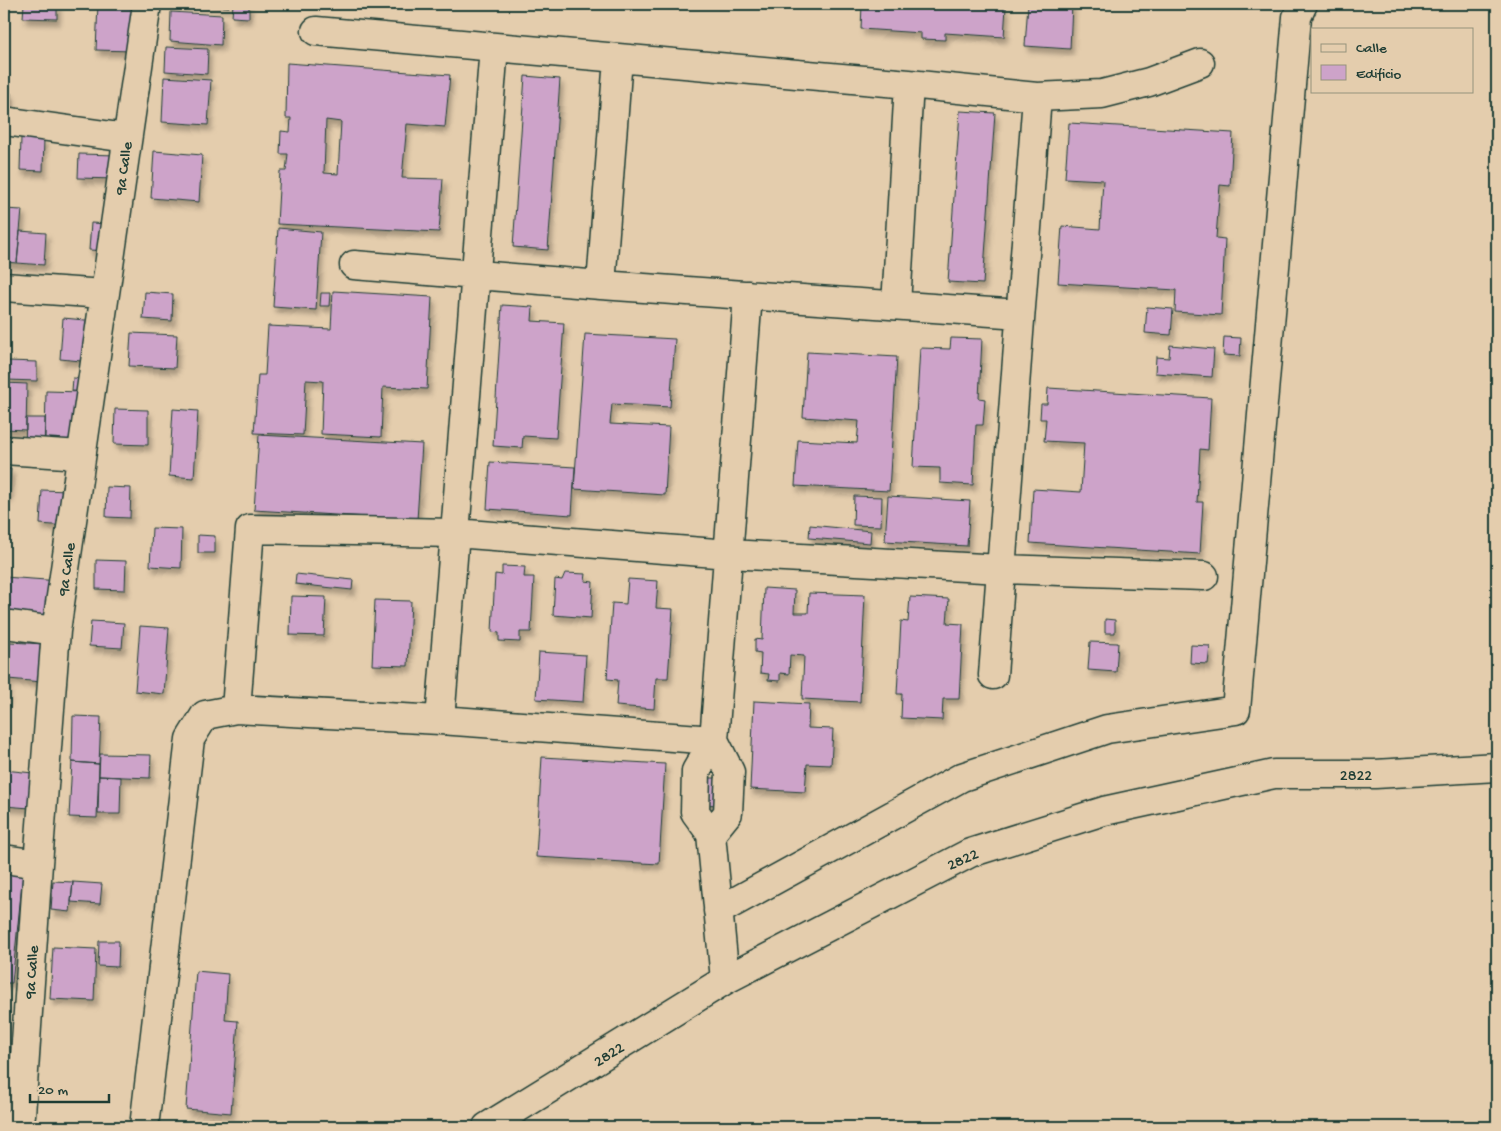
<svg xmlns="http://www.w3.org/2000/svg" width="1501" height="1131" font-family="'Gochi Hand',sans-serif">
	<style>
		.building { fill: #cda3c9; stroke: #1f3d34; fill-rule: evenodd; filter: url(#shadow) }
		.lines { fill: none; stroke-linecap: round; stroke-linejoin: round }
		.minor-casing { stroke: #1f3d34; stroke-width: 31 }
		.minor { stroke: #e4cdad; stroke-width: 28 }
		.labels { text-anchor: middle; stroke-width: 4.5; stroke-linejoin: round; paint-order: stroke }
		.street-label { font-size: 16px; fill: #1f3d34; stroke: #e4cdad }
	</style>
	<defs>
		<filter id="shadow"><feDropShadow dx="3" dy="5.5" stdDeviation="2.5" flood-color="#0004"/></filter>
	</defs>
	<rect width="100%" height="100%" fill="#e4cdad"/>
	<filter id="ink" filterUnits="userSpaceOnUse"><feTurbulence type="fractalNoise" baseFrequency=".02" numOctaves="2"/><feDisplacementMap in="SourceGraphic" scale="10" xChannelSelector="R" yChannelSelector="G"/><feConvolveMatrix kernelMatrix="1 2 1 2 8 2 1 2 1" color-interpolation-filters="sRGB"/></filter>
	<g filter="url(#ink)">
		<!-- building -->
		<path class="building" d="M24 4H57V19L23 18Z
			M98 4H133L132 51 96 50Z
			M184 4H229V7Z
			M233 4H249V18L232 17Z
			M862 4H993V6L1006 7 1004 37 945 33V40L921 39V33L861 29Z
			M1028 4H1072L1070 49 1025 46Z
			M171 12 222 15 221 45 170 41Z
			M166 47 208 49 207 74 165 71Z
			M287 63 450 75 445 127 407 124 402 178 443 179 439 232 277 224 280 171H286L288 154H280L281 131 290 132 291 118H286ZM326 120 341 122 338 174 324 173Z
			M525 76 560 79 548 250 513 247Z
			M164 77 211 80 208 125 162 122Z
			M4 92 11 93 10 112 4 111Z
			M960 111 995 113 983 284 948 282Z
			M1069 123 1233 133 1230 186 1220 185 1216 238 1225 239 1221 315 1175 312 1176 290 1058 283 1062 226 1100 229 1103 180 1065 178Z
			M21 138 44 139 43 171 20 170Z
			M154 151 202 155 199 202 151 198Z
			M79 154 117 155 116 179 78 178Z
			M4 209 22 210 17 263 4 262Z
			M91 223 109 224 107 251 89 250Z
			M278 228 321 232 316 310 273 307Z
			M20 231 46 233 44 265 17 263Z
			M333 291 432 297 427 389 383 387 381 437 321 434 323 381 306 380 303 435 254 433 258 375H265L268 326 331 329Z
			M145 292 173 294 172 321 143 319Z
			M321 293H330L329 306H320Z
			M502 305 533 307 532 321 564 323 556 438 523 436 522 448 493 446Z
			M1147 307 1173 309 1171 335 1145 333Z
			M63 318 96 321 92 362 60 359Z
			M131 333 177 335 175 368 129 366Z
			M585 334 675 339 670 407 612 404 610 424 669 427 665 495 574 489Z
			M1224 337 1241 338 1240 356 1223 355Z
			M951 338 982 339 979 398 985 399 983 425H976L973 485 940 483V468L913 467 920 348 950 349Z
			M1170 345 1214 349 1212 377 1155 373 1156 357 1169 358Z
			M807 352 897 357 889 491 795 486 798 440 857 443 859 421 803 417Z
			M8 361 37 362V381L7 380Z
			M73 378 90 379 88 392 72 391Z
			M4 383 27 384 26 430 4 429Z
			M1048 388 1211 398 1208 450 1200 449 1197 502H1203L1200 554 1030 543 1033 489 1081 492 1084 443 1044 441 1046 419H1040L1041 404H1047Z
			M46 391 83 392 81 441 45 439Z
			M115 409 148 410V445L114 444Z
			M173 409 198 411 194 478 169 476Z
			M26 418H45L44 448 25 447Z
			M259 435 422 444 417 520 254 510Z
			M490 462 575 467 572 515 487 509Z
			M4 469H11L9 497H4Z
			M107 487 131 488 130 518 106 517Z
			M42 490 68 491 66 526 40 524Z
			M854 496 882 497 881 526 853 525Z
			M888 496 970 501 967 546 885 541Z
			M810 525 871 531 870 543 809 538Z
			M152 528 182 529 181 568 150 566Z
			M198 535 215 536V553H198Z
			M96 560 126 561 125 590 96 589Z
			M502 566 525 567 524 577H534L531 632H520V642L499 641V633L492 632 495 574 502 575Z
			M565 573 586 574 585 581 593 582 591 618 553 615 555 579 562 580Z
			M296 574 353 580 352 590 295 584Z
			M4 577 60 581 58 618 4 615Z
			M628 579 658 581 656 608 673 609 668 678H656L654 709 616 706 618 680 607 679 612 603 626 604Z
			M764 588 795 590 794 613H808L809 593 865 595 860 702 802 699 804 656 790 655 789 674 780 673V681L768 680 769 674 760 673 761 653 755 652V639L762 640Z
			M291 596 326 597 324 636 290 635Z
			M910 597 949 599 947 623 963 624 959 699H943L942 720 901 718 902 694H897L901 621 908 622Z
			M375 600 411 601 408 666 372 665Z
			M1105 619 1115 620V633H1105Z
			M91 621 124 623 122 648 89 646Z
			M140 626 169 628 164 694 135 691Z
			M10 642 45 644 42 682 8 679Z
			M1090 642 1118 643 1116 672 1088 670Z
			M1191 645 1210 646 1208 664 1190 663Z
			M4 647H10L6 701H4Z
			M539 652 586 655 583 702 536 699Z
			M754 701 809 704 808 728 833 729 831 765 807 764 805 792 750 789Z
			M73 716 101 717 99 764 72 762Z
			M100 754 151 755 150 778 99 776Z
			M542 757 665 764 659 864 536 857Z
			M72 762 99 764 97 818 69 817Z
			M4 770 33 773 30 808 4 806Z
			M99 776 121 777 120 814H98Z
			M702 778H718L717 805 701 804Z
			M4 873 23 874 12 983H4Z
			M53 881 73 882 70 912 51 910Z
			M73 882 102 884 100 904 71 902Z
			M99 941H119L118 967 98 966Z
			M53 947 96 949 94 1001 50 999Z
			M196 971 228 974 225 1020 238 1021 231 1113 186 1109Z
			M31 1125 58 1126V1127H31Z"/>
		<g class="lines">
			<!-- minor casing -->
			<g class="minor-casing">
				<path id="minor" d="M316 31 909 84 1037 97 1102 94 1149 82 1200 63
					M4 121 127 138
					M354 265 601 285 1020 314
					M601 285 618 58
					M4 287 104 294
					M896 305 909 84
					M4 450 81 455
					M4 624 56 631
					M993 675 1037 97
					M236 709 250 529 455 533 729 554 1001 569 1204 576
					M440 720 494 47
					M711 834 728 813 730 772 714 740
					M4 859 38 864
					M718 911 962 777 1107 729 1236 710 1297 17 1303 4
					M725 980 711 834 695 812 696 771 714 740 748 295
					M4 1126H13L21 1115 38 864 56 631 147 4
					M144 1127 190 739 205 715 236 709 440 720 714 740
					M487 1127 725 980 970 853 1104 811 1274 774H1375L1497 767"/>
			</g>
			<!-- minor -->
			<use href="#minor" class="minor"/>
		</g>
	</g>
	<g class="labels">
		<!-- street labels -->
		<g class="street-label">
			<text transform="translate(122 168) rotate(-82)" y="6">9a Calle</text>
			<text transform="translate(65 569) rotate(-82)" y="6">9a Calle</text>
			<text x="1356" y="780">2822</text>
			<text transform="translate(962 858) rotate(-24)" y="6">2822</text>
			<text transform="translate(30 972) rotate(-86)" y="6">9a Calle</text>
			<text transform="translate(608 1053) rotate(-32)" y="6">2822</text>
		</g>
	</g>
	<!-- margin -->
	<rect width="1501" height="1131" fill="none" stroke="#e4cdad" stroke-width="20"/>
	<rect x="10" y="10" width="1481" height="1111" fill="none" stroke="#1f3d34" stroke-width="2" filter="url(#ink)"/>
	<!-- legend -->
	<rect x="1311" y="28" width="162" height="65" fill="#e4cdad" stroke="#95937d"/>
	<rect x="1321" y="44" width="25" height="8" fill="#e4cdad" stroke="#95937d"/>
	<text x="1356" y="52" font-size="15" fill="#1f3d34">Calle</text>
	<rect x="1321" y="65" width="25" height="15" fill="#cda3c9" stroke="#95937d"/>
	<text x="1356" y="78" font-size="15" fill="#1f3d34">Edificio</text>
	<!-- scale -->
	<path d="M30 1094v8h79v-8" fill="none" stroke="#1f3d34" stroke-width="2.5"/>
	<text x="38" y="1094" font-size="15" fill="#1f3d34" stroke="#e4cdad" stroke-width="4" paint-order="stroke">20 m</text>
</svg>
